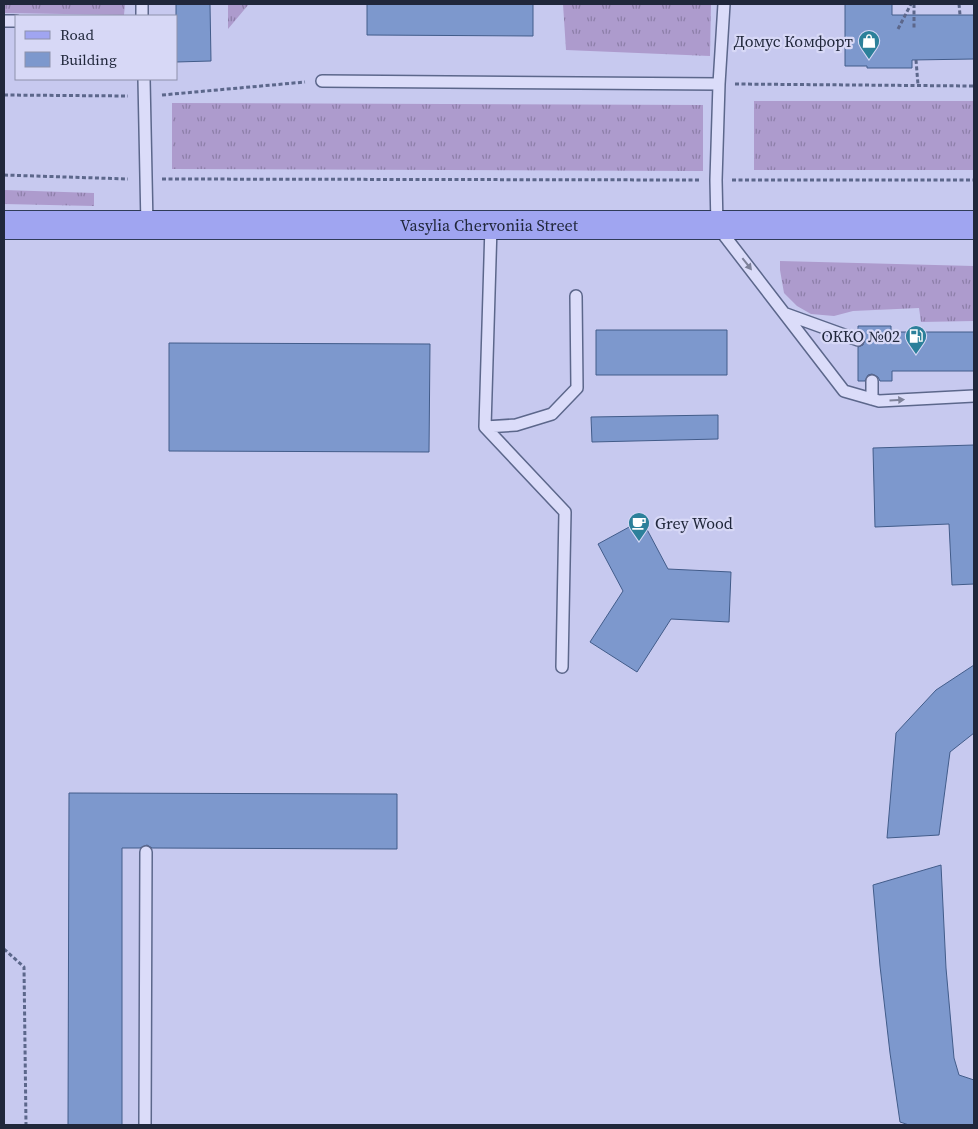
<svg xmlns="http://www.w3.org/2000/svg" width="978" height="1129" font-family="'Source Serif 4',serif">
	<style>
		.grass { fill: url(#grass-tufts) }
		.building { fill: #7d98cd; stroke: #425c8a }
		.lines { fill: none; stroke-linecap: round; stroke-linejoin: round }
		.service-casing { stroke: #5c678b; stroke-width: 14 }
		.primary-casing { stroke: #303c59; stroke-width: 30 }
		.path { stroke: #5c678b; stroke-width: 3; stroke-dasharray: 4 2.5; stroke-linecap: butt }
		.service { stroke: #dbdcf9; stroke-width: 11 }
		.primary { stroke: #a0a5f1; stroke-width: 28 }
		.oneway { fill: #7e829a }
		.labels { text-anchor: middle; stroke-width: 4.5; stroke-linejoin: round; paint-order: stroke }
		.poi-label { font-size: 16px; fill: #20273b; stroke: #d7d8f6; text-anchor: end }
		.street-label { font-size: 16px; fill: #20273b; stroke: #d7d8f6 }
	</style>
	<defs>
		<pattern id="grass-tufts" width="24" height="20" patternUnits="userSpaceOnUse" patternTransform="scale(1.25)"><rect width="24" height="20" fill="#ad9bcd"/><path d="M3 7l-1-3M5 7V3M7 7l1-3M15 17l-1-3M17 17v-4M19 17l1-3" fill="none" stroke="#8c7ea8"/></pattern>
	</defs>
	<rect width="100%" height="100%" fill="#c7c9ef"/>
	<!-- grass -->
	<path class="grass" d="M4 4H125L124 15 4 13Z
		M228 4H249L228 29Z
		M563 4H711L710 56 566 50Z
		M754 101H974V170H754Z
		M172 103 703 105V171L172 169Z
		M4 190 94 193V206L4 204Z
		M780 261 974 266V321L921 322 919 308 853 311 834 316 811 314 797 306 784 293 780 270Z"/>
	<!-- building -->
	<path class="building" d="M176 4H210L211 61 176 62Z
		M367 4H533V36L367 35Z
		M845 4H892V15H974V59L912 60V68H867V66H845Z
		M858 326H891V332H974V371H892V381H880L878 377 872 374 868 375 865 381H858V347L863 345 865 339 863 335 858 332Z
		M596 330H727V375H596Z
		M169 343 430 344 429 452 169 451Z
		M718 415V439L592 442 591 417Z
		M974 445V584L952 585 949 524 875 527 873 448Z
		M642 520 668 569 731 572 729 622 671 619 637 672 590 642 623 591 598 544Z
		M974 665V733L950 752 939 835 887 838 896 733 936 690Z
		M69 793 397 794V849L152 848 147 845 140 848H122V1125H68Z
		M941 865 946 968 954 1058 959 1075 974 1080V1125H909L900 1122 890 1053 880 966 873 885Z"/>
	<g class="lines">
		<!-- service casing -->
		<g class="service-casing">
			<path id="service" d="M142 4V16
				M724 4 719 84 716 180 717 226 844 391 879 401 974 396
				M4 21H16
				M144 79 147 226
				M322 81 719 84
				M491 226 485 427 516 425 552 414 577 388 576 296
				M786 314 858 340
				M872 399V381
				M485 427 565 512 562 667
				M145 1125 146 852"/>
		</g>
		<!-- primary casing -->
		<g class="primary-casing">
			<g id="primary">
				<path id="s1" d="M4 225H974"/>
			</g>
		</g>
		<!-- path -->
		<path class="path" d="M914 4V29
			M959 4 960 15
			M898 29 911 4
			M916 60 918 85
			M735 84 974 86
			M4 95 128 96
			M162 95 305 82
			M4 175 128 179
			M162 179 700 180
			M732 180H974
			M4 949 24 967 26 1125"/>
		<!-- service -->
		<use href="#service" class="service"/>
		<!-- primary -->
		<use href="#primary" class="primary"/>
	</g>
	<!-- one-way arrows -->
	<defs><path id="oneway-solid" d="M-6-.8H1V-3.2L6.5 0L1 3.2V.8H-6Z" transform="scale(1.25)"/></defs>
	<g class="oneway">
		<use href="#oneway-solid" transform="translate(747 264) rotate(52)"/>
		<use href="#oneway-solid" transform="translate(897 400) rotate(-3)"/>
	</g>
	<!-- icons -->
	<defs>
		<g id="shop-pin" transform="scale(1.125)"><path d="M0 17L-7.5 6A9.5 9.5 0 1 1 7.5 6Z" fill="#2c809a" stroke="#d7d8f6"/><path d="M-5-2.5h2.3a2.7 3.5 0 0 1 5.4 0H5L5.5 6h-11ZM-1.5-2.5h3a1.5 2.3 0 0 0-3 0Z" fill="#fff"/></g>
		<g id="fuel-pin" transform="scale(1.125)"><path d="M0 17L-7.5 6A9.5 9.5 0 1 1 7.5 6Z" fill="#2c809a" stroke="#d7d8f6"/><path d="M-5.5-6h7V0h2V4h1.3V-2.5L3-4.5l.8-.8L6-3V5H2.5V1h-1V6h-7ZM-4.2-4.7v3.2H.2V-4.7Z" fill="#fff"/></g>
		<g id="cafe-pin" transform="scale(1.125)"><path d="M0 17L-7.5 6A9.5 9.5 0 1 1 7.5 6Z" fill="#2c809a" stroke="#d7d8f6"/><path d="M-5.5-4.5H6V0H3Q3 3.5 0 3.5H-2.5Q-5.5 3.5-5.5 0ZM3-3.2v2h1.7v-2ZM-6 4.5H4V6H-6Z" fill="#fff"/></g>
	</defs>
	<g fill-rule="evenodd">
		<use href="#shop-pin" x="869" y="41"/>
		<use href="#fuel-pin" x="916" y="336"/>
		<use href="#cafe-pin" x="639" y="523"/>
	</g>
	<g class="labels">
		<!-- poi labels -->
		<g class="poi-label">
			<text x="853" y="47">Домус Комфорт</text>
			<text x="900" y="342">ОККО №02</text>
			<text x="655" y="529" text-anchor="start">Grey Wood</text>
		</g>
		<!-- street labels -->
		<g class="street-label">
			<text dy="6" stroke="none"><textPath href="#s1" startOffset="485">Vasylia Chervoniia Street</textPath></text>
		</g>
	</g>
	<!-- border -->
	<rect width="978" height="1129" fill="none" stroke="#20273b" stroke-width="10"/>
	<!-- legend -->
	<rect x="15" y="15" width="162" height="65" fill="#d7d8f6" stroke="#8e91ab"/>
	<rect x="25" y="31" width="25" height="8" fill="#a0a5f1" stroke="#8e91ab"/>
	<text x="60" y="40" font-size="15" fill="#20273b">Road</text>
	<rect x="25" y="52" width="25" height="15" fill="#7d98cd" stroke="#8e91ab"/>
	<text x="60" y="65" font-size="15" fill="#20273b">Building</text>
</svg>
